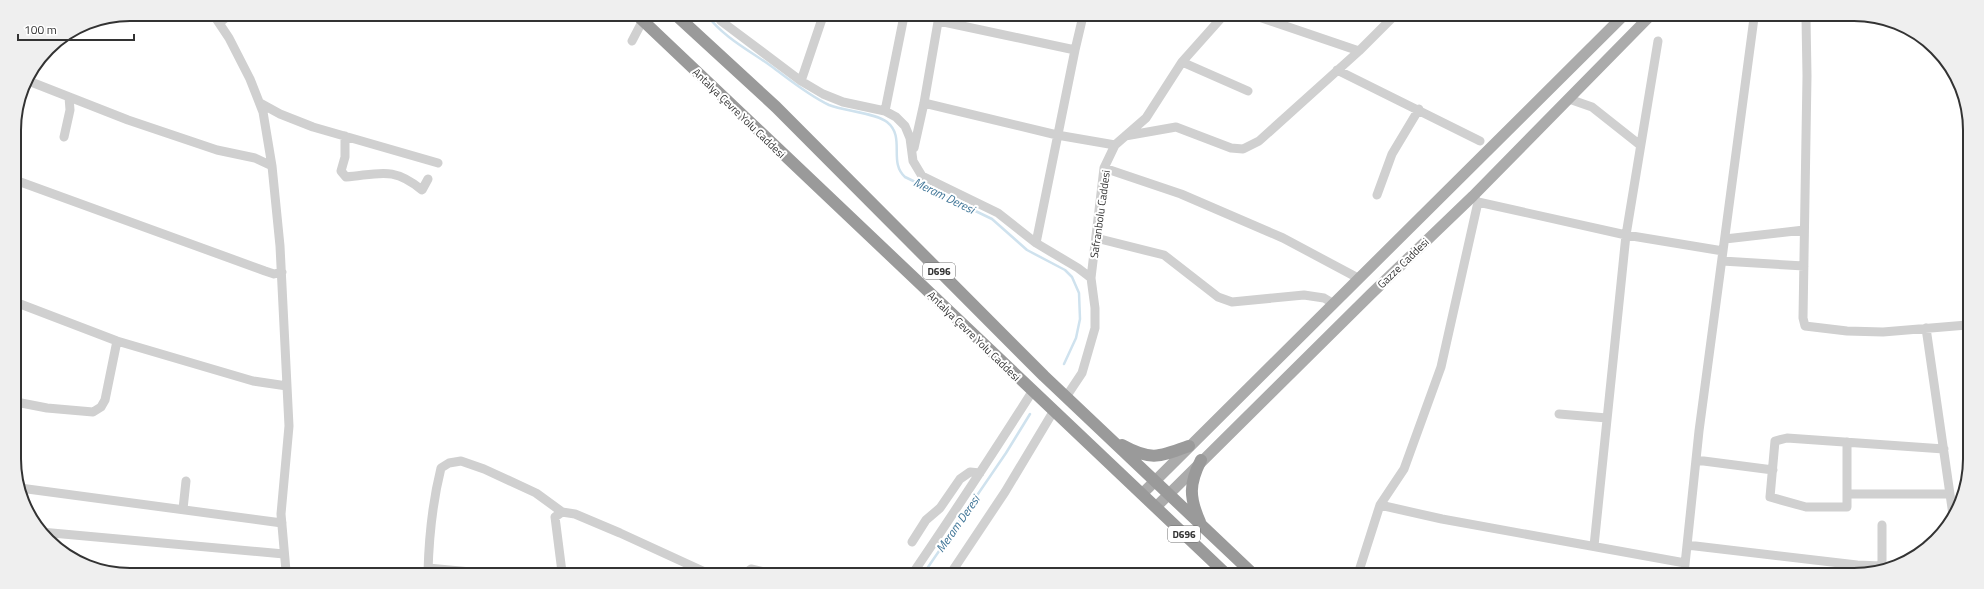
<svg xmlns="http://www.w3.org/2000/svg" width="1984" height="589" font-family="'Titillium Web',sans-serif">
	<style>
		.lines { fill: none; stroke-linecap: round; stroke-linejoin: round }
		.stream { stroke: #cfe2ee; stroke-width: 2.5 }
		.minor { stroke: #d0d0d0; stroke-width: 9 }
		.major { stroke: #ababab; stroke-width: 11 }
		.highway { stroke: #9a9a9a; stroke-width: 12 }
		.labels { text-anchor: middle; stroke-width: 4; stroke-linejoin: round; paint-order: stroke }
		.shield { fill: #fff; stroke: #707070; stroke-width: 1 }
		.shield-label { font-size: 10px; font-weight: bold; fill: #333 }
		.street-label { font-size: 11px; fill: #333; stroke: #fff }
		.water-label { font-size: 12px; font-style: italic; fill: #3f7597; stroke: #fff }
		.rim { fill: none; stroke: #333; stroke-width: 2 }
	</style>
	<rect width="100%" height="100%" fill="#fff"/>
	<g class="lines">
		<!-- stream -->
		<path class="stream" d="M707 15C723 37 750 51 771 66 790 80 808 95 829 105 844 111 876 113 887 122 906 137 888 162 905 177L992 219 1027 250 1065 270 1072 277 1079 293 1080 319 1076 338 1064 364
			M924 573 1006 453 1030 414"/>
		<!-- minor -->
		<path class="minor" d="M213 14 229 38 250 79 263 112 272 166 280 246 289 426 281 514 286 571
			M717 15 721 21 801 81 823 94 843 102 885 111 896 117 905 126 910 138 913 161 922 176 998 213 1036 243 1078 268 1091 278
			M1259 17 1359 51
			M1806 18 1807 76 1803 318 1805 326 1847 331 1883 332 1967 325
			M939 21 1075 50 1036 243
			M219 23 231 14
			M632 41 643 20
			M1075 50 1083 16
			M1182 62 1248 91
			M1337 70 1480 141
			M26 80 128 120 217 150 255 158 272 166
			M801 81 823 16
			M1569 99 1592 107 1640 145
			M260 103 280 114 313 127 438 163
			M924 103 1057 135 1115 145
			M885 111 904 16
			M345 136V157L341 171 346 177C380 174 393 166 422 190L428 179
			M1125 136 1176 127 1231 148 1243 149 1259 141 1359 51 1393 17
			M64 137 70 110 69 97
			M914 148 924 103 939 16
			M1104 168 1181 194 1283 238 1358 278
			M15 180 265 271 274 274 282 272
			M1377 195 1392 154 1419 109
			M1473 197 1478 202 1626 235 1723 251
			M1096 238 1164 255 1218 297 1232 302 1304 295 1324 298 1334 304
			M1725 239 1804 230
			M1722 261 1804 266
			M15 302 117 341 253 381 287 386
			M1926 328 1953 515
			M1066 397 1082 373 1095 328V308L1091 278 1104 168 1115 145 1146 118 1182 62 1223 16
			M16 402 47 408 93 412 101 407 105 400 117 341
			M1559 414 1607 418
			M1847 442V507H1806L1770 497 1775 441 1787 438 1944 449
			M1696 460 1773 470
			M20 488 282 523
			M1847 494H1950
			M1380 505 1442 519 1685 563
			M183 509 186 481
			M41 532 284 554
			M912 542 926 520 940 508 960 479 970 472 980 473
			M1687 545 1857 565 1856 575
			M1594 546 1626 235 1658 41
			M1857 565 1882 566V525
			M428 568 471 572
			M428 572C429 535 432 504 441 468L449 463 461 461 484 469 536 493 562 512
			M562 572 555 517 562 512 575 514 620 533 705 572
			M747 572 751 569 765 572
			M913 573C954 513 993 453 1032 392
			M951 573 1005 492 1053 412
			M1358 574 1380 505 1404 469 1441 367 1478 202
			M1684 574 1699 431 1754 18"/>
		<!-- major -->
		<path class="major" d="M1142 494 1622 17
			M1156 507 1371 294 1473 196 1649 17"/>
		<!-- highway -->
		<path class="highway" d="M637 15 1225 573
			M676 15 776 107 1044 376 1252 573
			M1122 445C1151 461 1159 457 1189 446
			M1200 522C1189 497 1189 484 1201 460"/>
	</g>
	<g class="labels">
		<!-- shield labels -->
		<g class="shield">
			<rect x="923" y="263" width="32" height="16" rx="3"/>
			<rect x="1168" y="526" width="32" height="16" rx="3"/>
		</g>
		<g class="shield-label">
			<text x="939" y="275">D696</text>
			<text x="1184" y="538">D696</text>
		</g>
		<!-- street labels -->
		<g class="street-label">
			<text transform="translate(739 113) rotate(44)" y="4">Antalya Çevre Yolu Caddesi</text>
			<text transform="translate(1100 214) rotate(-82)" y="4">Safranbolu Caddesi</text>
			<text transform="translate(1403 263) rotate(-44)" y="4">Gazze Caddesi</text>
			<text transform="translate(974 336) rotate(44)" y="4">Antalya Çevre Yolu Caddesi</text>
		</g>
		<!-- water labels -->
		<g class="water-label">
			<text transform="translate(944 196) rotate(26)" y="4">Meram Deresi</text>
			<text transform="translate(958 524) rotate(-55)" y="4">Meram Deresi</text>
		</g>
	</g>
	<!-- crop -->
	<path d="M0 0H1984V589H0ZM130 21H1854A109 109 0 0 1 1963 130V459A109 109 0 0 1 1854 568H130A109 109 0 0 1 21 459V130A109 109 0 0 1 130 21Z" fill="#efefef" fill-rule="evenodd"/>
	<path class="rim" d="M130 21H1854A109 109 0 0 1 1963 130V459A109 109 0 0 1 1854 568H130A109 109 0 0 1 21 459V130A109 109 0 0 1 130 21Z"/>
	<!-- scale -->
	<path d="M18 34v6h116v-6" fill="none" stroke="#333333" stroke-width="2"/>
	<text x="24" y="34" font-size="12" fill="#333333" stroke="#ffffff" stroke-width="3" paint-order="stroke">100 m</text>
</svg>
